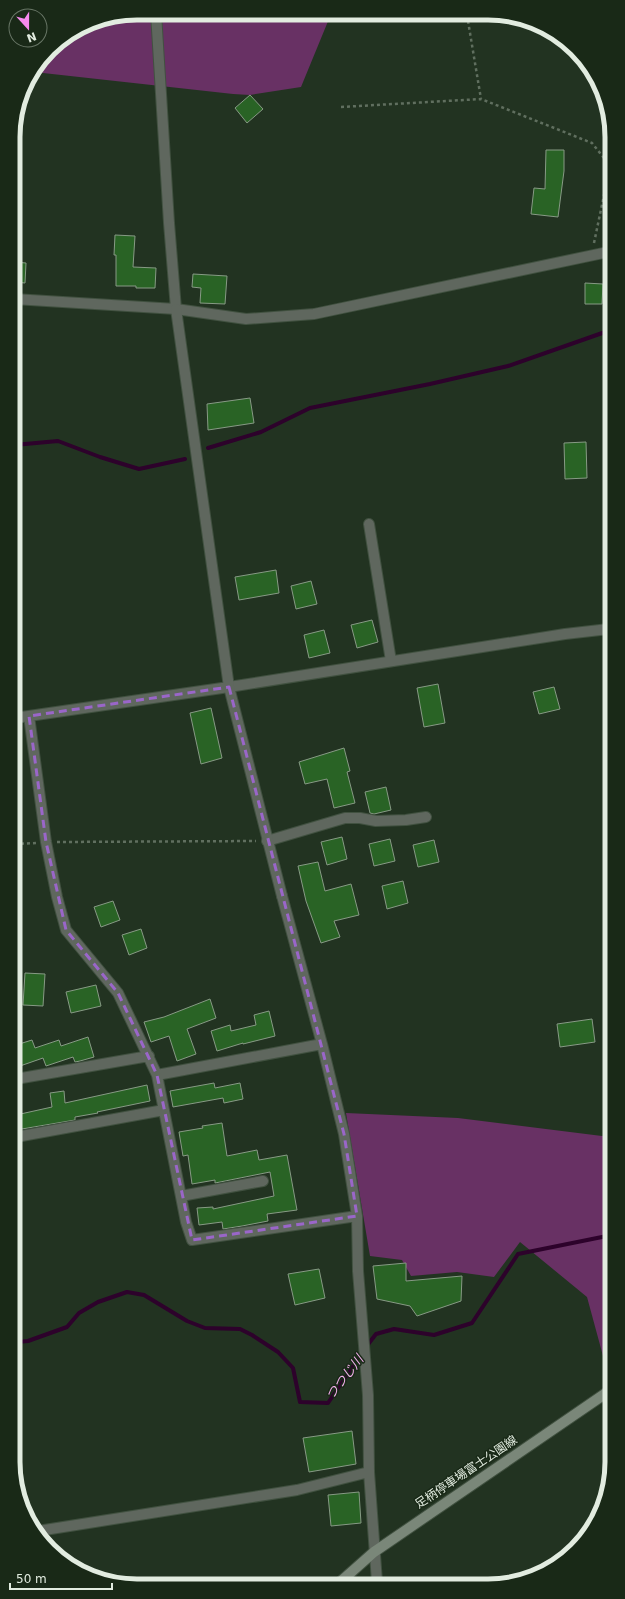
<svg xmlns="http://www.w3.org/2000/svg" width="625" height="1599" font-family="'DejaVu Sans','Noto Sans JP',sans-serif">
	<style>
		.green { fill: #683164 }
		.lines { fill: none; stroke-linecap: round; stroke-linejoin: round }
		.stream { stroke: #2d022b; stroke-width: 4 }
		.building { fill: #296325; stroke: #879a85 }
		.minor-casing { stroke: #415140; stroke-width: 12 }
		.tertiary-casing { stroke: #415140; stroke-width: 12 }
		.secondary-casing { stroke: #415140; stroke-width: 12 }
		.path { stroke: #606f5f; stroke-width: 2.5; stroke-dasharray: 3 3; stroke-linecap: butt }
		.minor { stroke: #5f675e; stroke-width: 10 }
		.tertiary { stroke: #5f675e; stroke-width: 10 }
		.secondary { stroke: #7a8779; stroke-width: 10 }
		.marked { fill: none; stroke: #9a66c9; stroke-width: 3; stroke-dasharray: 8 5; stroke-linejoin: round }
		.labels { text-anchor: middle; stroke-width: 3; stroke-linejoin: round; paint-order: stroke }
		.street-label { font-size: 12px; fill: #e2ece0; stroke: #192917 }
		.water-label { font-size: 13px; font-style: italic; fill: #f6b1ef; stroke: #192917 }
		.rim { fill: none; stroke: #e2ece0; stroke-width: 5 }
	</style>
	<rect width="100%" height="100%" fill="#223321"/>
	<!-- green -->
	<path class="green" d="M137 13 331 14 301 87 250 95 233 94 43 73 37 68 55 44 90 22Z
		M346 1113 458 1118 602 1136 611 1134V1366L606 1367 587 1297 520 1242 494 1277 457 1272 411 1276 402 1260 370 1256Z"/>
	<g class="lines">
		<!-- stream -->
		<path class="stream" d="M14 445 58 441 100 457 139 469 185 459
			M208 448 261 432 310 408 430 384 508 366 608 331
			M17 1342 28 1341 67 1327 79 1313 98 1302 127 1292 144 1295 187 1321 205 1328 240 1329 252 1335 278 1352 293 1368 300 1402 328 1403 362 1353
			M366 1347 376 1334 394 1329 434 1335 472 1323 518 1254 607 1236 611 1234"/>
	</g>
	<!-- building -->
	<path class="building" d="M250 95 263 109 247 123 235 108Z
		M546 150H564V171L558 217 531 214 534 188 545 189Z
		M115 235 135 236 133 267 156 268 155 288H136V286H116V255H114Z
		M14 262 26 263 25 283 14 282Z
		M193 274 227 276 225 304 200 303 201 288 192 287Z
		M585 283 603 284 602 304H585Z
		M250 398 254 423 208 430 207 404Z
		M586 442 587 478 565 479 564 443Z
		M276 570 279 593 239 600 235 577Z
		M311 581 317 604 296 609 291 586Z
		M372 620 378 642 357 648 351 625Z
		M324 630 330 653 309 658 304 635Z
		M438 684 445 723 424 727 417 688Z
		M554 687 560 709 539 714 533 692Z
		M211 708 222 758 201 764 190 713Z
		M344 748 350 771 347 772 355 803 334 808 327 779 305 784 299 762Z
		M386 787 391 810 374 814 370 813 365 792Z
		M342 837 347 859 327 865 321 842Z
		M390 839 395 861 374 866 369 844Z
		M434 840 439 862 418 867 413 845Z
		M318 862 325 891 351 884 359 915 334 921 340 937 321 943 306 901 298 866Z
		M403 881 408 903 387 909 382 886Z
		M113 901 120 920 101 927 94 907Z
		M141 929 147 948 129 955 122 935Z
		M25 973 45 974 43 1006 23 1005Z
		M96 985 101 1006 71 1013 66 992Z
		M210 999 216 1018 187 1029 196 1054 177 1061 169 1036 151 1042 144 1022 164 1017Z
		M269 1011 275 1036 243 1044V1043L217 1051 211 1031 230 1025 231 1031 256 1025 254 1015Z
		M592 1019 595 1042 560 1047 557 1024Z
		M88 1037 94 1057 80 1061 75 1062 73 1057 46 1066 43 1058 20 1066 16 1054V1045L32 1040 35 1048 59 1040 61 1046Z
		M214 1083 215 1088 240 1083 243 1099 224 1103 223 1098 173 1107 170 1091Z
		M147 1085 150 1101 97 1112 98 1113 75 1117V1120L16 1130V1115L52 1107 50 1093 64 1091 65 1103Z
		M222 1123 227 1156 257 1150 259 1160 287 1155 297 1210 267 1214 268 1221 242 1226 223 1229 222 1222 199 1225 197 1208 213 1207V1209L274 1196 270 1172 215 1183V1180L192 1184 188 1155 183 1156 179 1132 203 1128 202 1126Z
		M406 1263V1281L462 1276 461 1301 417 1316 410 1306 377 1299 373 1266Z
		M319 1269 325 1298 295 1305 288 1274Z
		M352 1431 356 1464 309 1472 303 1438Z
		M359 1492 361 1523 331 1526 328 1495Z"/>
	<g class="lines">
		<!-- minor casing -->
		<g class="minor-casing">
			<path id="minor" d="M156 13 169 223 176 309
				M14 299 176 309 246 319 314 314 608 252
				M369 524 391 661
				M29 716 46 842 57 897 66 930 118 993 157 1075 186 1222 192 1240 357 1216
				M15 718 229 687 565 634 609 629
				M267 841 345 818H360L376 821 406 820 426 817
				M282 896 322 1044 344 1134 357 1216 358 1271 368 1395 369 1472 377 1582
				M157 1075 322 1044
				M16 1079 149 1056
				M16 1137 164 1110
				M181 1196 263 1181
				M38 1531 297 1490 369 1472"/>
		</g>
		<!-- tertiary casing -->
		<g class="tertiary-casing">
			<path id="tertiary" d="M176 309 229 687 282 896"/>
		</g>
		<!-- secondary casing -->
		<g class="secondary-casing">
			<path id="secondary" d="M339 1583 374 1552 612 1389"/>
		</g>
		<!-- path -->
		<path class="path" d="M467 15 481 99
			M341 107 481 99 592 143 608 163
			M594 243 608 176
			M57 842 256 841
			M15 844 36 843"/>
		<!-- minor -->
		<use href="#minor" class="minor"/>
		<!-- tertiary -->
		<use href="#tertiary" class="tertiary"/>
		<!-- secondary -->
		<use href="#secondary" class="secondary"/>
	</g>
	<!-- marked area -->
	<path class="marked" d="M229 687 344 1134 357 1216 192 1240 157 1075 118 993 66 930 46 842 29 716Z"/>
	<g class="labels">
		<!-- street labels -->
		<g class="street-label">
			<text transform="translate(466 1472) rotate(-34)" y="4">足柄停車場富士公園線</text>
		</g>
		<!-- water labels -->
		<g class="water-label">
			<text transform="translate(344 1377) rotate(-52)" y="5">つつじ川</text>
		</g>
	</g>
	<!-- crop -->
	<path d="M0 0H625V1599H0ZM137 20H488A117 117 0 0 1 605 137V1462A117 117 0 0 1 488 1579H137A117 117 0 0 1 20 1462V137A117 117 0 0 1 137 20Z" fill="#192917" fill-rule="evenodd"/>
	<path class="rim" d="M137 20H488A117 117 0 0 1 605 137V1462A117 117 0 0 1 488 1579H137A117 117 0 0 1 20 1462V137A117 117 0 0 1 137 20Z"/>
	<!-- north arrow -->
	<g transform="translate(28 28) rotate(159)"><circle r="19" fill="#192917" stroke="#697767"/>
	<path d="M0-3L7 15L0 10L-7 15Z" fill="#f689ed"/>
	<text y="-6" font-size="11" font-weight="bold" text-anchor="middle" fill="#e2ece0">N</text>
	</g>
	<!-- scale -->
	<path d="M10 1583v6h102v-6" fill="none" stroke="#e2ece0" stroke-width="2"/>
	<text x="16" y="1583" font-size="12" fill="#e2ece0" stroke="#192917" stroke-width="3" paint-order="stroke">50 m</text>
</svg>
